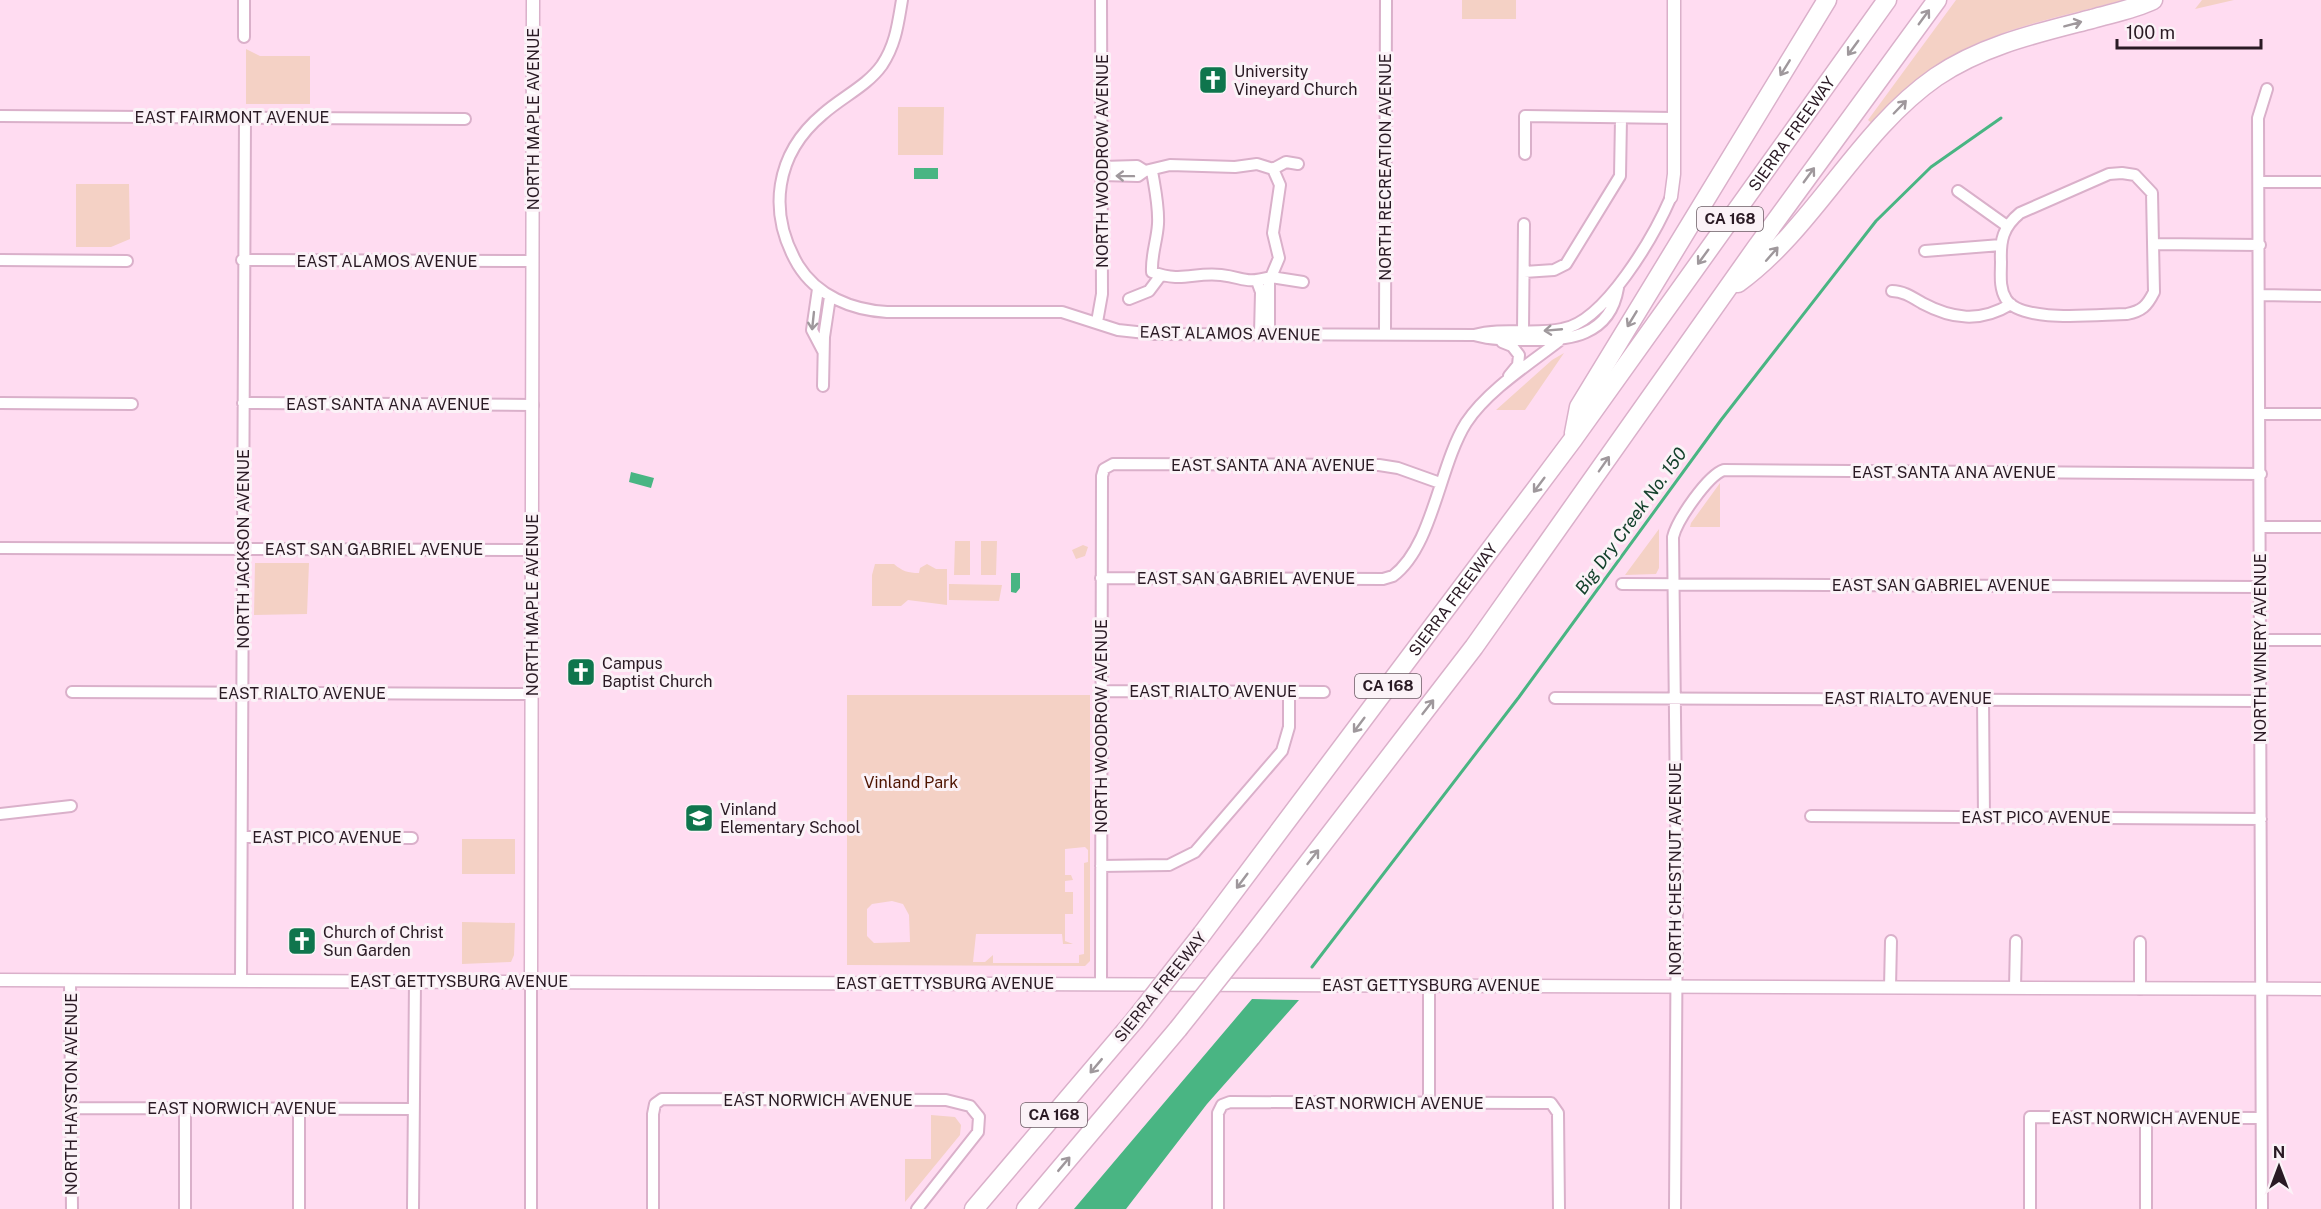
<svg xmlns="http://www.w3.org/2000/svg" width="2321" height="1209" font-family="'Public Sans',sans-serif">
	<style>
		.green { fill: #f4d1c5; fill-rule: evenodd }
		.water { fill: #49b583 }
		.lines { fill: none; stroke-linecap: round; stroke-linejoin: round }
		.stream { stroke: #49b583; stroke-width: 3 }
		.minor-casing { stroke: #dab0ca; stroke-width: 14 }
		.tertiary-casing { stroke: #dab0ca; stroke-width: 15 }
		.motorway-casing { stroke: #dab0ca; stroke-width: 21 }
		.minor { stroke: #fff; stroke-width: 10 }
		.tertiary { stroke: #fff; stroke-width: 12 }
		.motorway { stroke: #fff; stroke-width: 18 }
		.motorway-bridge-casing { stroke: #dab0ca; stroke-width: 21; stroke-linecap: butt }
		.motorway-bridge { stroke: #fff; stroke-width: 18 }
		.oneway { stroke: #9f989c }
		.labels { text-anchor: middle; stroke-width: 6; stroke-linejoin: round; paint-order: stroke }
		.shield { fill: #fbf2f7; stroke: #695b63; stroke-width: 1.5 }
		.shield-label { font-size: 15px; font-weight: bold; fill: #2a1a24 }
		.poi-label { font-size: 16px; fill: #2a1a24; stroke: #fbf2f7; text-anchor: start }
		.street-label { font-size: 16px; fill: #2a1a24; stroke: #fbf2f7 }
		.park-label { font-size: 16px; fill: #4e1400; stroke: #fbf2f7 }
		.water-label { font-size: 18px; font-style: italic; fill: #14412c; stroke: #fbf2f7 }
	</style>
	<rect width="100%" height="100%" fill="#ffdcf1"/>
	<!-- green -->
	<path class="green" d="M1462 0H1516V19H1462Z
		M1956 0H2123C2062 17 1994 28 1941 63 1915 80 1894 102 1874 125L1868 120Z
		M2202 0H2234L2195 9Z
		M246 49 260 56H310V104H246Z
		M898 107H944L943 155H898Z
		M76 184H129L130 239 111 247H76Z
		M1564 353 1525 410H1496L1552 360Z
		M1720 483V527H1690L1691 523Z
		M1659 529V568L1656 574 1625 575Z
		M955 541H970V575H954Z
		M981 541H997L996 575H981Z
		M1083 545 1088 547 1085 556 1076 559 1072 550Z
		M255 563H309L307 614 254 615Z
		M875 564H894C902 571 908 573 919 573L920 568 927 564 936 569H947V605L908 600 901 606H872V575Z
		M949 584 1002 585 999 601 949 600Z
		M847 695H1090V961L1085 966 847 965ZM1085 847 1088 850V862L1084 863V954L1079 955V963H993V955L985 962H973L976 934H1062L1063 944H1073L1065 941V914H1073V892H1065V881L1073 880 1071 875H1065V849ZM892 901 903 904 909 915 910 942 874 943 867 936V909L872 904Z
		M462 839H515V874H462Z
		M462 922 515 923 514 955 511 962 462 964Z
		M931 1115 955 1117 961 1125 960 1135 905 1202V1159H931Z"/>
	<!-- water -->
	<path class="water" d="M914 168H938V179H914Z
		M631 472 654 478 651 488 629 482Z
		M1011 573H1020V588L1016 593 1011 592Z
		M1252 999 1299 1000 1207 1104 1126 1209H1074Z"/>
	<g class="lines">
		<!-- stream -->
		<path class="stream" d="M1312 967 1519 697 1721 420 1876 221 1931 167 2001 118"/>
		<!-- minor casing -->
		<g class="minor-casing">
			<path id="minor" d="M902 0C898 23 896 44 882 65 867 86 842 97 823 114 775 154 767 212 798 265 817 296 852 310 887 312H1062L1118 330 1155 334 1474 335C1503 327 1532 335 1562 329 1605 322 1654 236 1671 197
				M244 37V0
				M0 116 465 119
				M1525 154V116L1674 118
				M1102 167 1137 166 1145 171 1138 176 1102 175
				M1273 169 1286 162 1298 164
				M1145 171 1170 165 1235 167 1257 164 1273 169 1280 185 1273 233 1279 258 1271 277C1243 284 1246 278 1221 275 1193 272 1183 283 1152 272 1151 255 1157 241 1158 224 1159 206 1155 189 1152 171
				M2122 173 2135 175 2152 193 2154 292C2147 306 2142 311 2127 314 2100 314 2021 324 2006 299 1999 288 2001 274 2001 262 2000 240 2003 227 2020 213L2109 174Z
				M2259 182H2321
				M1958 191 2007 226
				M2154 244 2260 245
				M1925 251 2001 245
				M0 260 127 261
				M242 260 532 261
				M1524 272 1554 270 1566 264 1620 176 1621 118
				M1271 277 1303 282
				M1269 278V334
				M1257 281 1261 292 1260 334
				M818 289 812 330 823 351
				M1892 291C1903 291 1912 297 1922 303 1952 319 1980 323 2011 304
				M2260 295 2321 296
				M1129 299 1149 291 1161 275
				M1097 322 1102 294 1101 0
				M1523 331 1524 224
				M1385 334 1386 0
				M1474 335C1492 340 1509 340 1529 340 1569 341 1610 336 1618 288
				M1502 342 1512 346 1519 355 1518 365 1509 376
				M823 386 824 337 830 297
				M0 403 132 404
				M243 403 533 405
				M2261 414H2321
				M2260 527H2321
				M0 548 532 550
				M1101 578 1383 579 1393 576C1433 546 1439 466 1466 423 1487 391 1529 364 1559 341
				M1622 584 2260 587
				M2260 640H2321
				M1101 691 1324 692
				M72 692 532 694
				M1555 698 2260 701
				M1983 698 1984 817
				M0 814 71 806
				M1811 816 2261 819
				M242 837 412 838
				M1101 866 1169 865 1195 852 1282 751 1289 727V692
				M70 980 72 1209
				M241 980 245 117
				M531 982V1209
				M1101 983 1102 476 1104 469 1113 464 1379 465 1398 468 1440 483
				M1429 985V1103
				M1890 987 1891 941
				M2015 988 2016 941
				M2140 989V942
				M71 1108 413 1109
				M2146 1119V1209
				M185 1209V1108
				M299 1209V1108
				M413 1209 415 981
				M653 1209V1114L655 1104 662 1099 946 1100 970 1106 979 1117 978 1132 917 1209
				M1218 1209V1113L1222 1105 1230 1102 1551 1103 1558 1113 1559 1209
				M1675 1209 1677 894 1673 537C1677 520 1708 475 1724 470L2261 474
				M2030 1209V1117L2261 1118
				M2262 1209 2258 118 2267 89"/>
		</g>
		<!-- tertiary casing -->
		<g class="tertiary-casing">
			<path id="tertiary" d="M1671 197 1674 174V0
				M0 980 2321 989
				M531 982 533 0"/>
		</g>
		<!-- motorway casing -->
		<g class="motorway-casing">
			<g id="motorway">
				<path d="M1738 283C1815 227 1857 132 1936 77 1983 45 2038 33 2092 19 2113 13 2134 9 2153 0"/>
				<path d="M1574 433 1579 407 1827 0"/>
				<path id="s1" d="M1202 934 1574 438 1887 0"/>
				<path d="M1251 937 1474 647 1756 248 1937 0"/>
				<path d="M974 1209 1134 1021"/>
				<path d="M1026 1209 1178 1029"/>
			</g>
		</g>
		<!-- minor -->
		<use href="#minor" class="minor"/>
		<!-- tertiary -->
		<use href="#tertiary" class="tertiary"/>
		<!-- motorway -->
		<use href="#motorway" class="motorway"/>
		<!-- motorway-bridge casing -->
		<g class="motorway-bridge-casing">
			<path id="motorway-bridge" d="M1134 1021 1202 934
				M1178 1029 1251 937"/>
		</g>
		<!-- motorway-bridge -->
		<use href="#motorway-bridge" class="motorway-bridge"/>
	</g>
	<!-- one-way arrows -->
	<defs><path id="oneway-shaft" d="M-6 0H5M1.5-3L5.5 0L1.5 3" fill="none" stroke-width="1.6" stroke-linecap="round" stroke-linejoin="round" transform="scale(1.5)"/></defs>
	<g class="oneway">
		<use href="#oneway-shaft" transform="translate(1924 17) rotate(-54)"/>
		<use href="#oneway-shaft" transform="translate(2073 24) rotate(-15)"/>
		<use href="#oneway-shaft" transform="translate(1853 48) rotate(126)"/>
		<use href="#oneway-shaft" transform="translate(1785 68) rotate(122)"/>
		<use href="#oneway-shaft" transform="translate(1900 107) rotate(-46)"/>
		<use href="#oneway-shaft" transform="translate(1809 175) rotate(-54)"/>
		<use href="#oneway-shaft" transform="translate(1125 176) rotate(-179)"/>
		<use href="#oneway-shaft" transform="translate(1772 254) rotate(-49)"/>
		<use href="#oneway-shaft" transform="translate(1703 257) rotate(126)"/>
		<use href="#oneway-shaft" transform="translate(1632 319) rotate(121)"/>
		<use href="#oneway-shaft" transform="translate(813 321) rotate(96)"/>
		<use href="#oneway-shaft" transform="translate(1553 330) rotate(175)"/>
		<use href="#oneway-shaft" transform="translate(1604 464) rotate(-55)"/>
		<use href="#oneway-shaft" transform="translate(1539 485) rotate(127)"/>
		<use href="#oneway-shaft" transform="translate(1428 707) rotate(-52)"/>
		<use href="#oneway-shaft" transform="translate(1359 725) rotate(127)"/>
		<use href="#oneway-shaft" transform="translate(1313 857) rotate(-52)"/>
		<use href="#oneway-shaft" transform="translate(1242 881) rotate(127)"/>
		<use href="#oneway-shaft" transform="translate(1096 1066) rotate(130)"/>
		<use href="#oneway-shaft" transform="translate(1064 1164) rotate(-50)"/>
	</g>
	<!-- icons -->
	<defs>
		<g id="church-square" transform="scale(1.5)"><rect x="-9" y="-9" width="18" height="18" rx="4" fill="#0f754d" stroke="#fbf2f7"/><path d="M-1.2-6h2.4v3.5h3.3v2.4h-3.3V6h-2.4V-.1h-3.3v-2.4h3.3Z" fill="#fff"/></g>
		<g id="school-square" transform="scale(1.5)"><rect x="-9" y="-9" width="18" height="18" rx="4" fill="#0f754d" stroke="#fbf2f7"/><path d="M0-5L7-2L0 1L-7-2ZM-4 1L0 2.5L4 1V4Q0 6-4 4Z" fill="#fff"/></g>
	</defs>
	<g fill-rule="evenodd">
		<use href="#church-square" x="1213" y="80"/>
		<use href="#church-square" x="581" y="672"/>
		<use href="#school-square" x="699" y="818"/>
		<use href="#church-square" x="302" y="941"/>
	</g>
	<g class="labels">
		<!-- shield labels -->
		<g class="shield">
			<rect x="1697" y="207" width="66" height="24" rx="4.5"/>
			<rect x="1355" y="674" width="66" height="24" rx="4.5"/>
			<rect x="1021" y="1103" width="66" height="24" rx="4.5"/>
		</g>
		<g class="shield-label">
			<text x="1730" y="224">CA 168</text>
			<text x="1388" y="691">CA 168</text>
			<text x="1054" y="1120">CA 168</text>
		</g>
		<!-- poi labels -->
		<g class="poi-label">
			<text x="1234" y="77">University<tspan x="1234" dy="18">Vineyard Church</tspan></text>
			<text x="602" y="669">Campus<tspan x="602" dy="18">Baptist Church</tspan></text>
			<text x="720" y="815">Vinland<tspan x="720" dy="18">Elementary School</tspan></text>
			<text x="323" y="938">Church of Christ<tspan x="323" dy="18">Sun Garden</tspan></text>
		</g>
		<!-- street labels -->
		<g class="street-label">
			<text x="232" y="123">EAST FAIRMONT AVENUE</text>
			<text transform="translate(533 119) rotate(-90)" y="6">NORTH MAPLE AVENUE</text>
			<text dy="6" stroke="none"><textPath href="#s1" startOffset="994">SIERRA FREEWAY</textPath></text>
			<text transform="translate(1102 161) rotate(-90)" y="6">NORTH WOODROW AVENUE</text>
			<text transform="translate(1385 167) rotate(-90)" y="6">NORTH RECREATION AVENUE</text>
			<text x="387" y="267">EAST ALAMOS AVENUE</text>
			<text transform="translate(1230 333) rotate(1)" y="6">EAST ALAMOS AVENUE</text>
			<text x="388" y="410">EAST SANTA ANA AVENUE</text>
			<text x="1273" y="471">EAST SANTA ANA AVENUE</text>
			<text x="1954" y="478">EAST SANTA ANA AVENUE</text>
			<text transform="translate(243 549) rotate(-90)" y="6">NORTH JACKSON AVENUE</text>
			<text x="374" y="555">EAST SAN GABRIEL AVENUE</text>
			<text x="1246" y="584">EAST SAN GABRIEL AVENUE</text>
			<text x="1941" y="591">EAST SAN GABRIEL AVENUE</text>
			<text dy="6" stroke="none"><textPath href="#s1" startOffset="418">SIERRA FREEWAY</textPath></text>
			<text transform="translate(532 605) rotate(-90)" y="6">NORTH MAPLE AVENUE</text>
			<text transform="translate(2260 648) rotate(-90)" y="6">NORTH WINERY AVENUE</text>
			<text x="1213" y="697">EAST RIALTO AVENUE</text>
			<text x="302" y="699">EAST RIALTO AVENUE</text>
			<text x="1908" y="704">EAST RIALTO AVENUE</text>
			<text transform="translate(1101 726) rotate(-90)" y="6">NORTH WOODROW AVENUE</text>
			<text x="2036" y="823">EAST PICO AVENUE</text>
			<text x="327" y="843">EAST PICO AVENUE</text>
			<text transform="translate(1675 869) rotate(-90)" y="6">NORTH CHESTNUT AVENUE</text>
			<text x="459" y="987">EAST GETTYSBURG AVENUE</text>
			<text x="945" y="989">EAST GETTYSBURG AVENUE</text>
			<text x="1431" y="991">EAST GETTYSBURG AVENUE</text>
			<text transform="translate(1160 987) rotate(-51)" y="6">SIERRA FREEWAY</text>
			<text transform="translate(71 1094) rotate(-90)" y="6">NORTH HAYSTON AVENUE</text>
			<text x="818" y="1106">EAST NORWICH AVENUE</text>
			<text x="1389" y="1109">EAST NORWICH AVENUE</text>
			<text x="242" y="1114">EAST NORWICH AVENUE</text>
			<text x="2146" y="1124">EAST NORWICH AVENUE</text>
		</g>
		<!-- park labels -->
		<g class="park-label">
			<text x="911" y="788">Vinland Park</text>
		</g>
		<!-- water labels -->
		<g class="water-label">
			<text transform="translate(1631 521) rotate(-54)" y="6">Big Dry Creek No. 150</text>
		</g>
	</g>
	<!-- north arrow -->
	<g transform="translate(2279 1167)" stroke="#fbf2f7" stroke-width="4.5" paint-order="stroke">
	<path d="M0-4.5L10 22L0 15L-10 22Z" fill="#2a1a24"/>
	<text y="-9" font-size="16" font-weight="bold" text-anchor="middle" fill="#2a1a24">N</text>
	</g>
	<!-- scale -->
	<path d="M2117 39v9h144v-9" fill="none" stroke="#2a1a24" stroke-width="3"/>
	<text x="2126" y="39" font-size="18" fill="#2a1a24" stroke="#fbf2f7" stroke-width="4.5" paint-order="stroke">100 m</text>
</svg>
